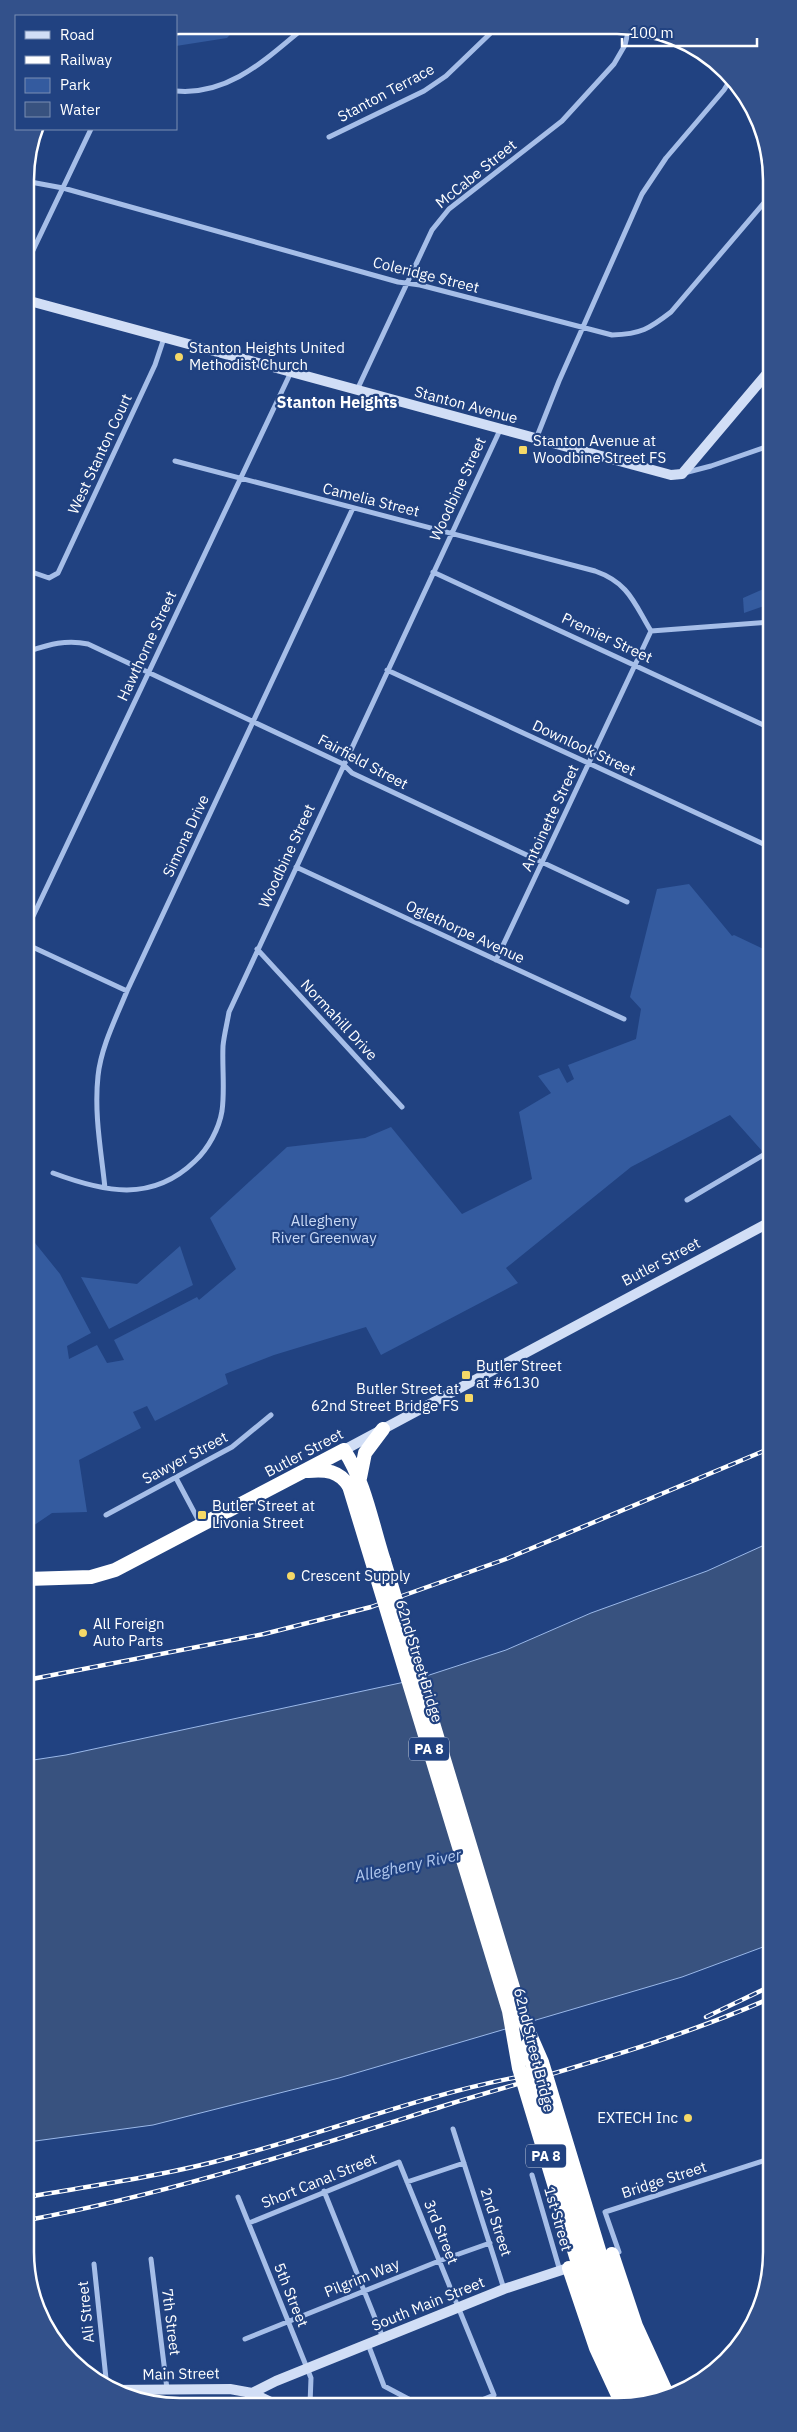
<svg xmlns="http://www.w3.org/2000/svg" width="797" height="2432" font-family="'IBM Plex Sans',sans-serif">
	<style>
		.green { fill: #345b9f }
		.water { fill: #38527f; stroke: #9ab8e9 }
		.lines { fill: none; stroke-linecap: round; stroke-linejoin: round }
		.street { stroke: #a6bee8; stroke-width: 5 }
		.secondary { stroke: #d1def6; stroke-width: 10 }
		.highway { stroke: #fff; stroke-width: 14 }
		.rail-casing { stroke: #fff; stroke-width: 4.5 }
		.rail { stroke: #214281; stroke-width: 2.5; stroke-dasharray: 8; stroke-linecap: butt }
		.highway-bridge { stroke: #fff; stroke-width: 14 }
		.poi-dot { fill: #f5d867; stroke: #214281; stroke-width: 2 }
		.labels { text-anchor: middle; stroke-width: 4.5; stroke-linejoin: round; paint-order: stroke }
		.shield { fill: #214281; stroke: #bcc6d9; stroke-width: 1 }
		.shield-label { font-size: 14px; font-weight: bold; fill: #fff }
		.street-label { font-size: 15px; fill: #fff; stroke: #214281 }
		.poi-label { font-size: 15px; fill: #fff; stroke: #214281; text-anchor: start }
		.park-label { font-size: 15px; fill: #cadaf6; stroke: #214281 }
		.neighbourhood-label { font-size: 16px; font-weight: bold; fill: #fff; stroke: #214281 }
		.water-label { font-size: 16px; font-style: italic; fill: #b2c9ef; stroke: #214281 }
		.rim { fill: none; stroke: #fff; stroke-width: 2.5 }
	</style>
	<rect width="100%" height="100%" fill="#214281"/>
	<!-- green -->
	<path class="green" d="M178 25H239L227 38 176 46Z
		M770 586V604L744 613 743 598Z
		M689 884 732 936 734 935 770 952V1147L763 1152 730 1115 631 1167 506 1268 518 1283 381 1355 366 1327 274 1355 225 1374 228 1384 155 1421 147 1406 133 1412 141 1428 79 1460 87 1512 52 1513 27 1530V1233L60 1274 91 1333 67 1346 69 1359 97 1345 107 1363 124 1360 114 1340 197 1297 199 1300 236 1269 210 1218 287 1147 365 1138 391 1127 462 1214 532 1179 519 1112 551 1093 538 1076 559 1068 567 1083 574 1079 568 1065 636 1039 641 1009 630 997 657 889Z
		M180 1246 193 1285 109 1329 81 1277 137 1284Z"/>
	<!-- water -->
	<path class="water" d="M771 1542V1944L682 1977 339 2078 153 2125 28 2142 27 1761 66 1755 414 1680 506 1650 591 1613 707 1571Z"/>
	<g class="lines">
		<!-- street -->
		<path class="street" d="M176 91C230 96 268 57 306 26
			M329 137 424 91 446 76 497 27
			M25 181 63 188 398 282 420 285 612 335C641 334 649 329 671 312L769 197
			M25 267 91 129
			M357 390 432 230 449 209 562 121 614 64 625 45 629 28
			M536 439 559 381 642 194 666 158 724 90 732 77
			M175 461 595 571C629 583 634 603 651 631
			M684 473 711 466 769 446
			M26 570 49 578 58 573 155 365 164 338
			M433 572 770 728
			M651 631 770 622
			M26 652C48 645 65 639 88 644L343 764 352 773 627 902
			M387 670 770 847
			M296 867 624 1019
			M26 931 291 372
			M26 944 127 991
			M257 949 402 1107
			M496 960 651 631
			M53 1173C104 1192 152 1203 195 1161 208 1149 219 1129 222 1111 225 1090 222 1068 223 1046 224 1035 227 1024 229 1012L500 430
			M105 1188C101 1150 94 1114 98 1076 101 1047 116 1018 127 991L353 508
			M687 1200 770 1151
			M176 1478 201 1525
			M106 1515 232 1447 271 1415
			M453 2129 504 2289
			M532 2175 560 2271
			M407 2182 464 2163
			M324 2191 383 2338
			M238 2197 311 2378 310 2404
			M249 2223 399 2162 494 2395 472 2404
			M619 2252 605 2212 772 2158
			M151 2259 167 2389
			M94 2264 107 2388
			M245 2339 439 2261 490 2243
			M368 2344 384 2386 418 2404"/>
		<!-- secondary -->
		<path class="secondary" d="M26 300 671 475 682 474 769 371
			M344 1450 770 1222
			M110 2390 230 2389 252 2393 275 2404
			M252 2393 276 2381 504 2289 574 2266"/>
		<!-- highway -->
		<path class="highway" d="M344 1450C365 1482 372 1524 384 1561
			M308 1471C326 1469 339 1471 349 1486
			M360 1478 365 1453 383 1429
			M27 1579 91 1577 115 1570 344 1450
			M612 2254 636 2326 668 2396
			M569 2268 596 2348 622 2404
			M612 2293 631 2342 658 2400
			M601 2296 616 2339 647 2404
			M589 2300 609 2352 633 2404"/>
		<!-- rail casing -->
		<g class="rail-casing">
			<path id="rail" d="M27 1680 264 1634 371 1607 506 1559 771 1448
				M706 2017 771 1986
				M28 2197C95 2185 163 2176 229 2158 326 2133 419 2096 518 2077
				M28 2220C173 2193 312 2147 453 2103 559 2071 669 2043 771 1998"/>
		</g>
		<!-- rail -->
		<use href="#rail" class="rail"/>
		<!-- highway-bridge -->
		<path class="highway-bridge" d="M349 1486 509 2011 519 2068 589 2300
			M384 1561 521 2014 542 2062 612 2293
			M528 2044 538 2088 601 2296"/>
	</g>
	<!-- markers -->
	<g class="poi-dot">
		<circle cx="179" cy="357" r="5"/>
		<rect x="518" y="445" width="10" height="10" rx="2.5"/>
		<rect x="461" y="1370" width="10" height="10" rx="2.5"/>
		<rect x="464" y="1393" width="10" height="10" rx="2.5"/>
		<rect x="197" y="1510" width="10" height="10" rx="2.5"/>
		<circle cx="291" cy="1576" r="5"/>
		<circle cx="83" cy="1633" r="5"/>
		<circle cx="688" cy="2118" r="5"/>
	</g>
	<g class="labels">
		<!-- shield labels -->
		<g class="shield">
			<rect x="409" y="1737.5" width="40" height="23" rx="4"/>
			<rect x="526" y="2144.5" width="40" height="23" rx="4"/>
		</g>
		<g class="shield-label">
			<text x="429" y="1754">PA 8</text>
			<text x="546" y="2161">PA 8</text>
		</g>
		<!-- street labels -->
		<g class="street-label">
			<text transform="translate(386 93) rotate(-28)" y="5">Stanton Terrace</text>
			<text transform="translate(476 174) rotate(-39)" y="5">McCabe Street</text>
			<text transform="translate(426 275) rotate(14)" y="5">Coleridge Street</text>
			<text transform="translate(466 405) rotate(15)" y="5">Stanton Avenue</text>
			<text transform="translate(100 454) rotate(-65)" y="5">West Stanton Court</text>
			<text transform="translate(458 489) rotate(-65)" y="5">Woodbine Street</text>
			<text transform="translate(371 500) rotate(14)" y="5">Camelia Street</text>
			<text transform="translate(607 638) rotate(25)" y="5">Premier Street</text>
			<text transform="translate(147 646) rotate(-65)" y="5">Hawthorne Street</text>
			<text transform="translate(584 748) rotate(25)" y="5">Downlook Street</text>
			<text transform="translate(363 762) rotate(28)" y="5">Fairfield Street</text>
			<text transform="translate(550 818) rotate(-65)" y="5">Antoinette Street</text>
			<text transform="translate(186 836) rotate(-65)" y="5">Simona Drive</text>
			<text transform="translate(287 856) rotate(-65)" y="5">Woodbine Street</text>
			<text transform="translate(465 932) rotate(25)" y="5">Oglethorpe Avenue</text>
			<text transform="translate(339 1020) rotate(47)" y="5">Normahill Drive</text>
			<text transform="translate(661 1262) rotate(-28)" y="5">Butler Street</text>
			<text transform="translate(304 1453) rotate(-28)" y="5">Butler Street</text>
			<text transform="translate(185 1458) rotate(-28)" y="5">Sawyer Street</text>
			<text transform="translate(419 1661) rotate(73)" y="5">62nd Street Bridge</text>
			<text transform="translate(534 2050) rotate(76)" y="5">62nd Street Bridge</text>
			<text transform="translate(664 2180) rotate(-18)" y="5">Bridge Street</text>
			<text transform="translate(319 2181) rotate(-22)" y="5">Short Canal Street</text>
			<text transform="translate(558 2219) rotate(74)" y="5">1st Street</text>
			<text transform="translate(496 2222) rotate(72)" y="5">2nd Street</text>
			<text transform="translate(441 2232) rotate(68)" y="5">3rd Street</text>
			<text transform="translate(362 2278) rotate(-22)" y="5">Pilgrim Way</text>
			<text transform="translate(291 2295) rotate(68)" y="5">5th Street</text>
			<text transform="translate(428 2304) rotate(-22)" y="5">South Main Street</text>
			<text transform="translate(86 2312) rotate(-96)" y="5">Ali Street</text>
			<text transform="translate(171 2322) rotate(83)" y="5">7th Street</text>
			<text transform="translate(181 2374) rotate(-1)" y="5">Main Street</text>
		</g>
		<!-- poi labels -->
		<g class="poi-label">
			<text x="189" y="353">Stanton Heights United<tspan x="189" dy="17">Methodist Church</tspan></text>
			<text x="533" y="446">Stanton Avenue at<tspan x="533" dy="17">Woodbine Street FS</tspan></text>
			<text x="476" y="1371">Butler Street<tspan x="476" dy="17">at #6130</tspan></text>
			<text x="459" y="1394" text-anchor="end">Butler Street at<tspan x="459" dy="17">62nd Street Bridge FS</tspan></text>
			<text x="212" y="1511">Butler Street at<tspan x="212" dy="17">Livonia Street</tspan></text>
			<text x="301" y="1581">Crescent Supply</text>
			<text x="93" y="1629">All Foreign<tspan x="93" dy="17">Auto Parts</tspan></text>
			<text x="678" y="2123" text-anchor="end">EXTECH Inc</text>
		</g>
		<!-- park labels -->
		<g class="park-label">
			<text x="324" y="1226">Allegheny<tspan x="324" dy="17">River Greenway</tspan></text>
		</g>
		<!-- neighbourhood labels -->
		<g class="neighbourhood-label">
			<text x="337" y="408">Stanton Heights</text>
		</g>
		<!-- water labels -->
		<g class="water-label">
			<text transform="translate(408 1865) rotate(-12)" y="6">Allegheny River</text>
		</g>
	</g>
	<!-- crop -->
	<path d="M0 0H797V2432H0ZM180 34H617A146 146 0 0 1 763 180V2252A146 146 0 0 1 617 2398H180A146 146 0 0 1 34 2252V180A146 146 0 0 1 180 34Z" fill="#33518b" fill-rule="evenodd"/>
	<path class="rim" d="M180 34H617A146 146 0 0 1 763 180V2252A146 146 0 0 1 617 2398H180A146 146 0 0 1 34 2252V180A146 146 0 0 1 180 34Z"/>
	<!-- legend -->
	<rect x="15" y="15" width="162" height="115" fill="#214281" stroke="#7a8eb3"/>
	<rect x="25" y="31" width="25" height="8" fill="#d1def6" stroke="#7a8eb3"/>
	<text x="60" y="40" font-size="15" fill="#ffffff">Road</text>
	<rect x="25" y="56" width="25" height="8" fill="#ffffff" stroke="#7a8eb3"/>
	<text x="60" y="65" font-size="15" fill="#ffffff">Railway</text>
	<rect x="25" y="78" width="25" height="15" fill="#345b9f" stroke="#7a8eb3"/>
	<text x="60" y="90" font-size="15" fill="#ffffff">Park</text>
	<rect x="25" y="102" width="25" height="15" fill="#38527f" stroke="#7a8eb3"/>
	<text x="60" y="115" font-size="15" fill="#ffffff">Water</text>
	<!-- scale -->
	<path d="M622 38v8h135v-8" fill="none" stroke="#ffffff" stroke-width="2.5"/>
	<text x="630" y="38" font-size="15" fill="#ffffff" stroke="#214281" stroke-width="4" paint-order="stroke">100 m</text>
</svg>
